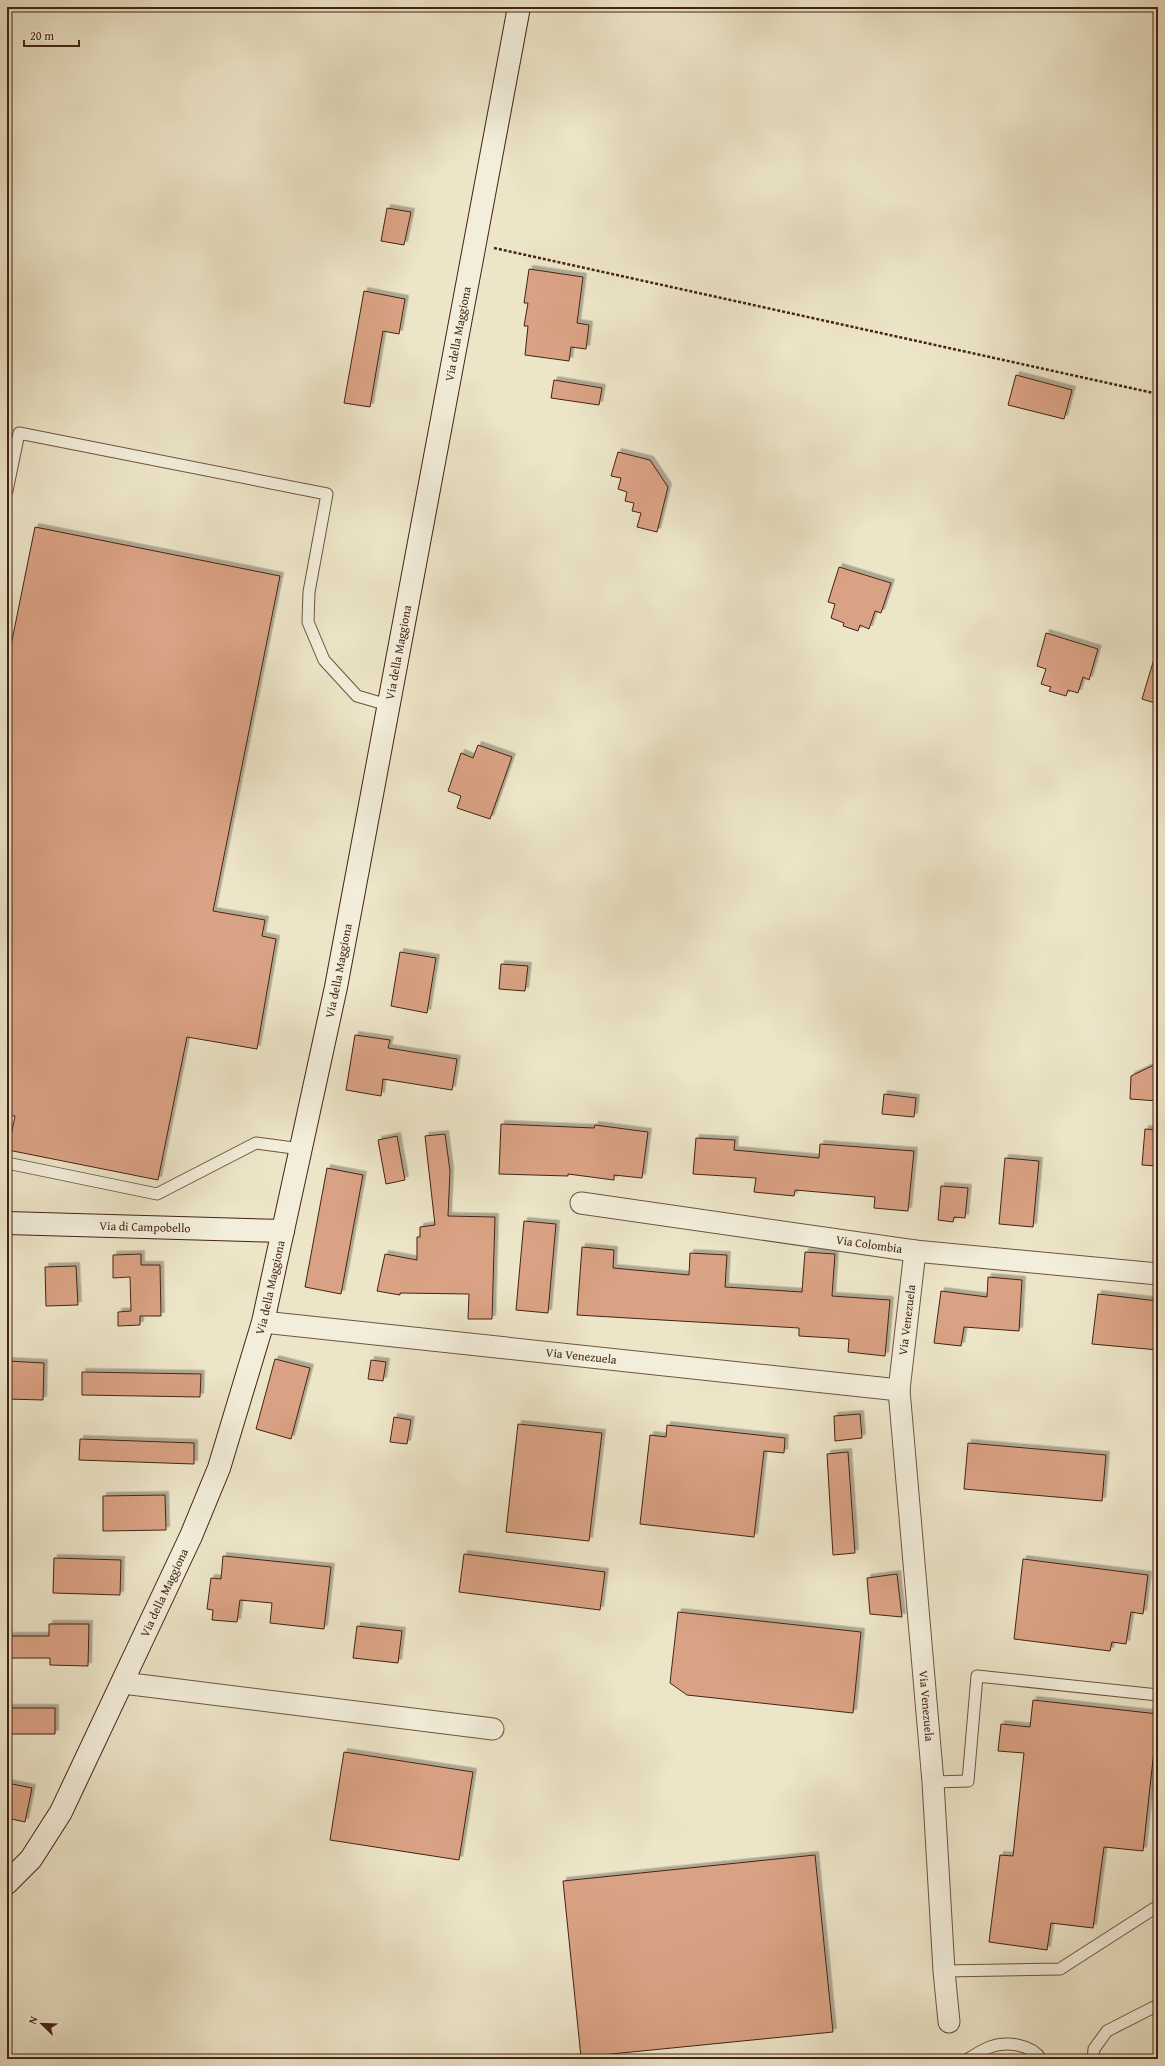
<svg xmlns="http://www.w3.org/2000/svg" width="1165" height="2066" font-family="'Gentium Book Plus',serif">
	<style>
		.building { fill: #daa284; stroke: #442313; filter: url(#shadow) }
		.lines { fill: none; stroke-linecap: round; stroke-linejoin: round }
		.lane-casing { stroke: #6e5440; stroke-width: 13 }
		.street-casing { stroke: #6e5440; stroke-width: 23 }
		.secondary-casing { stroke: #442313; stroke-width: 24 }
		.path { stroke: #442313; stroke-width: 2.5; stroke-dasharray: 3 2; stroke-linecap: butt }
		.lane { stroke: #f3eedb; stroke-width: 11 }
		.street { stroke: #f3eedb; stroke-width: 21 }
		.secondary { stroke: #f3eedb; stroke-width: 22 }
		.labels { text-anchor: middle; stroke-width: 3.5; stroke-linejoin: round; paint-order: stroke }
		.street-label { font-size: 12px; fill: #442313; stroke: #f3eedb }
	</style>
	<defs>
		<filter id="shadow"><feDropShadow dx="3.5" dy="-3.5" stdDeviation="0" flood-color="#0004"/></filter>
	</defs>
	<rect width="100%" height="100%" fill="#ede5c8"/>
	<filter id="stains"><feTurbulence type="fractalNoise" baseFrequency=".005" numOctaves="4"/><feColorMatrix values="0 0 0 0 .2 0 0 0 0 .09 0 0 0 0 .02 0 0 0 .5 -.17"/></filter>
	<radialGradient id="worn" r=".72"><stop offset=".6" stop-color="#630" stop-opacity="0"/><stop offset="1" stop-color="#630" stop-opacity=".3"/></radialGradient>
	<!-- building -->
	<path class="building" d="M387 208 411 212 404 245 381 241Z
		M529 269 583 277 577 323 589 325 586 349 571 347 569 361 525 355 528 326H524L528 303H524Z
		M364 291 405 299 399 334 383 331 370 407 344 403Z
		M1016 375 1072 390 1064 419 1008 405Z
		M554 380 602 388 599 405 551 398Z
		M618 452 650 460 668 487 657 532 637 527 641 513 632 511 634 503 625 501 627 492 618 489 621 478 611 476Z
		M35 527 280 576 213 911 265 920 262 936 276 939 257 1049 187 1037 158 1180 8 1150 15 1116 7 1115V665Z
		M839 567 891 583 881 613 875 611 869 629 860 625 858 631 843 626 844 623 831 618 835 604 828 602Z
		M1046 633 1098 649 1089 680 1083 677 1078 693 1068 690 1066 696 1049 691 1051 687 1041 684 1046 669 1037 666Z
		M1154 659H1158V704L1142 699Z
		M478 745 512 757 490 819 457 808 461 796 448 791 461 753 473 758Z
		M400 952 436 958 427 1013 391 1006Z
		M501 964 528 966 525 991 499 989Z
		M355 1035 390 1040 388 1048 457 1059 452 1090 383 1079 381 1096 346 1090Z
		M1158 1063V1101L1130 1099 1131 1076Z
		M884 1094 916 1098 914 1117 882 1114Z
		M501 1124 594 1128 595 1125 648 1132 642 1178 614 1175V1180L568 1174V1176L499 1174Z
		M1145 1129 1158 1130V1166L1142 1165Z
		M445 1134 450 1171 448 1216 495 1217 492 1319H468L469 1294 400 1293V1295L377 1291 385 1254 417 1260V1237H420V1227L435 1225 425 1136Z
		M397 1136 405 1180 386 1184 378 1140Z
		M696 1138 735 1140 734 1150 819 1158 820 1144 914 1151 908 1211 874 1208 875 1197 795 1190 794 1196 754 1192 756 1178 693 1174Z
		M1005 1158 1039 1161 1033 1227 999 1224Z
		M327 1168 363 1175 341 1294 305 1287Z
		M941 1186 968 1188 965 1218 954 1217 953 1222 938 1220Z
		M524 1221 556 1224 548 1313 516 1310Z
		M582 1247 614 1250 613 1268 689 1275 690 1253 727 1255 725 1287 802 1292 805 1252 835 1254 832 1296 890 1300 885 1356 848 1352 849 1339 799 1336V1328L577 1315Z
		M141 1254V1265H160L161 1316H140V1325L118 1326V1312L131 1311 130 1277 113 1278V1255Z
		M76 1266 78 1305 46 1306 45 1267Z
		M988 1277 1022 1280 1019 1331 964 1327 961 1346 934 1343 941 1291 987 1297Z
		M1098 1294 1158 1301V1350L1092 1344Z
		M275 1359 310 1368 291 1439 256 1429Z
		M371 1360 386 1362 383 1381 368 1379Z
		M7 1361 44 1363 43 1400 7 1399Z
		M82 1372 201 1374 200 1397 82 1395Z
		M860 1414 862 1438 835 1441 834 1416Z
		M394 1417 411 1420 407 1444 390 1442Z
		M518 1424 602 1433 589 1541 506 1532Z
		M667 1425 785 1438 784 1453 764 1451 754 1537 640 1524 650 1435 666 1437Z
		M80 1439 194 1443V1464L79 1460Z
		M968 1443 1106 1455 1102 1501 964 1489Z
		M848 1452 855 1553 833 1555 827 1454Z
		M165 1495 166 1530 103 1531V1496Z
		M464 1554 605 1572 600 1610 459 1592Z
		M223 1556 331 1567 324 1629 270 1623 272 1603 240 1600 237 1622 212 1620 213 1610 207 1609 211 1578 221 1579Z
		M54 1558 121 1560 120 1595 53 1593Z
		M1023 1559 1148 1575 1143 1614 1131 1612 1126 1644 1112 1642 1110 1651 1014 1639Z
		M897 1574 902 1617 870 1614 867 1578Z
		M678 1612 861 1632 853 1713 687 1695 670 1683Z
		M49 1624H89L88 1666 50 1665V1658H7V1636H49Z
		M357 1626 402 1631 398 1663 353 1658Z
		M1033 1700 1158 1714 1143 1851 1104 1847 1093 1928 1051 1923 1047 1950 989 1942 1000 1855 1013 1856 1024 1753 998 1751 1001 1724 1030 1727Z
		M7 1708H55V1734H7Z
		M344 1752 473 1772 459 1860 330 1840Z
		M7 1783 32 1788 25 1822 7 1818Z
		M815 1855 833 2032 581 2057 563 1881Z"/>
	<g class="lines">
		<!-- lane casing -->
		<g class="lane-casing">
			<path id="lane" d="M7 491 19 433 327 494 309 592 308 622 324 660 357 696 388 705
				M7 1163 157 1194 256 1143 301 1149
				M933 1782 968 1781 977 1676 1158 1695
				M944 1971 1060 1969 1158 1906
				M968 2059C975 2055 982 2050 990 2047 1006 2041 1031 2044 1041 2059
				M1093 2059 1094 2049 1107 2031 1158 2005"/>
		</g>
		<!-- street casing -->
		<g class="street-casing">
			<g id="street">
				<path id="s1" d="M581 1203 915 1251 1158 1274"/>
				<path id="s2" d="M915 1251 899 1390 933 1782 944 1971 949 2022"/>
				<path id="s3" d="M263 1322 899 1390"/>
				<path d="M123 1683 493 1729"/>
			</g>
		</g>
		<!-- secondary casing -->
		<g class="secondary-casing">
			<g id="secondary">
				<path id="s4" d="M7 1223 283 1231"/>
				<path id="s5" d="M7 1883 31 1859 61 1812 191 1536 219 1468 263 1322 336 987 519 7"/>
			</g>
		</g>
		<!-- path -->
		<path class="path" d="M494 248 1158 394"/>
		<!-- lane -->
		<use href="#lane" class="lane"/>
		<!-- street -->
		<use href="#street" class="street"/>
		<!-- secondary -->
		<use href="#secondary" class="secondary"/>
	</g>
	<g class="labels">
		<!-- street labels -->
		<g class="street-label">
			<text dy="4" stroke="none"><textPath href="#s5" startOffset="1628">Via della Maggiona</textPath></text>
			<text dy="4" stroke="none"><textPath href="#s5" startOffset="1304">Via della Maggiona</textPath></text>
			<text dy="4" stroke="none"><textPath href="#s5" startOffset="980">Via della Maggiona</textPath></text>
			<text dy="4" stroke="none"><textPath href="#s4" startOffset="138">Via di Campobello</textPath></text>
			<text dy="4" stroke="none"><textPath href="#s1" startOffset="291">Via Colombia</textPath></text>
			<text dy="4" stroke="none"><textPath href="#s5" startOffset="656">Via della Maggiona</textPath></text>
			<text transform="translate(907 1320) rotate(-83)" y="4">Via Venezuela</text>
			<text dy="4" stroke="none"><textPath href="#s3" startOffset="320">Via Venezuela</textPath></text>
			<text dy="4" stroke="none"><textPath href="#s5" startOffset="332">Via della Maggiona</textPath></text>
			<text dy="4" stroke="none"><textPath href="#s2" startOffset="457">Via Venezuela</textPath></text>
		</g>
	</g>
	<!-- margin -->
	<rect width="1165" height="2066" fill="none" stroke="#ede5c8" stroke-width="24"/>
	<rect x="8" y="8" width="1149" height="2050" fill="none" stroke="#442313" stroke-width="2"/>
	<rect x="12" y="12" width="1141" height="2042" fill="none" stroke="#442313"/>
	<!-- north arrow -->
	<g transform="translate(42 2024) rotate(293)" stroke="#f3eedb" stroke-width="3" paint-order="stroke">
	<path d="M0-3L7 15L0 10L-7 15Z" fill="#442313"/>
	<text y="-6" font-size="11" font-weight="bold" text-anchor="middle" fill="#442313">N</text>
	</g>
	<!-- scale -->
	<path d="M24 40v6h55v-6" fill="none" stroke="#442313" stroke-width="2"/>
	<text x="30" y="40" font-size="12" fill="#442313" stroke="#f3eedb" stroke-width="3" paint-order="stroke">20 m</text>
	<rect width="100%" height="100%" filter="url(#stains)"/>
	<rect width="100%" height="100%" fill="url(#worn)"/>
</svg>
